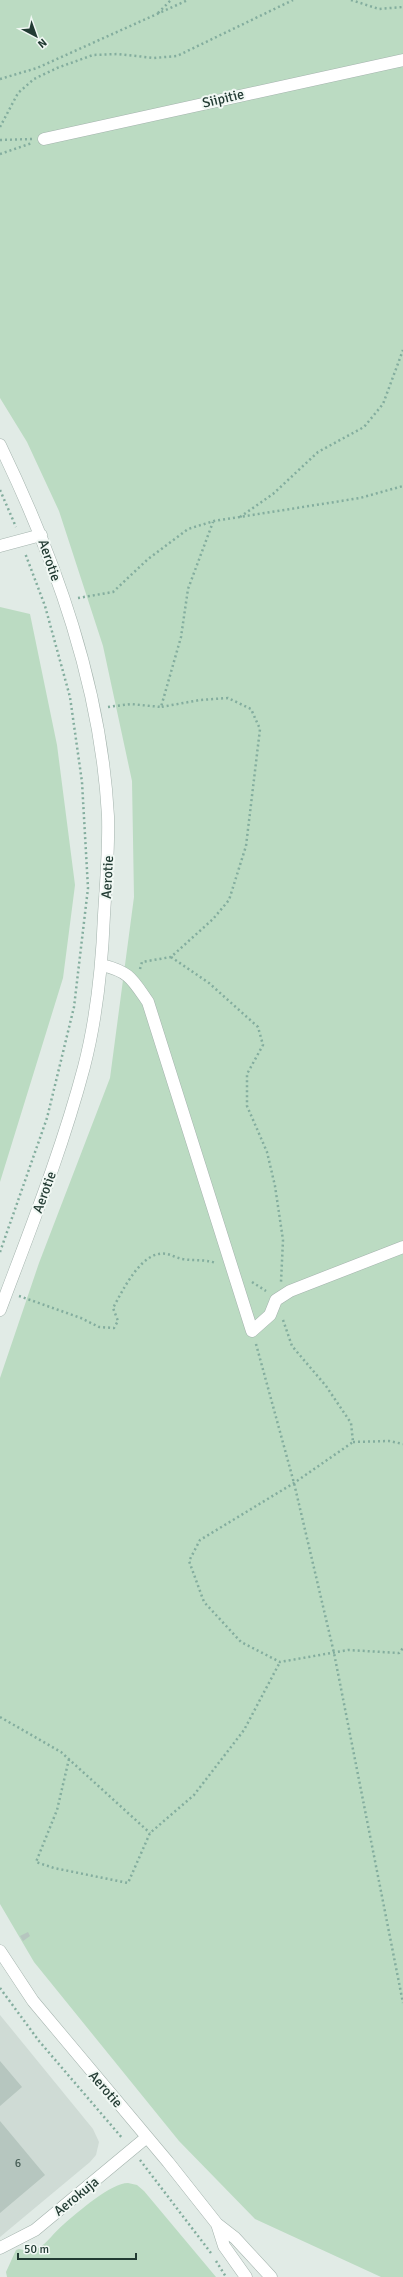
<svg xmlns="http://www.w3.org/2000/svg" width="403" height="2277" font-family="Signika,sans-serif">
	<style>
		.built { fill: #cfdbd5 }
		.green { fill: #bbdbc2 }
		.building { fill: #b6c6bf }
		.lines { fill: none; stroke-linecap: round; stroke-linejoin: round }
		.minor-casing { stroke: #a4b3ad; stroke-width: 13 }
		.path { stroke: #83ad9e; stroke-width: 2.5; stroke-dasharray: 2 3; stroke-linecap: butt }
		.minor { stroke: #fff; stroke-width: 12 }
		.labels { text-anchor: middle; stroke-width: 4; stroke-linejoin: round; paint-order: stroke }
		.number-label { font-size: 12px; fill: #475e56 }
		.street-label { font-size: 14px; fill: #223b33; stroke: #f1f8f4 }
	</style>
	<rect width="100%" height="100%" fill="#e1ebe6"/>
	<!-- built -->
	<path class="built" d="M0 2015 93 2129 99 2142 96 2155 90 2162 0 2237Z"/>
	<!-- green -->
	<path class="green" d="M0 0H403V2277H381L255 2219 179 2141 34 1962 0 1904V1378L39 1263 110 1078 134 897 132 781 103 646 59 511 27 442 0 398Z
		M0 607 30 614 57 745 75 885 63 978 0 1182Z
		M128 2183 137 2185 144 2191 216 2277H7L6 2272 16 2250 19 2249C25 2250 30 2253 37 2249 48 2243 54 2232 64 2224 78 2212 111 2183 128 2183Z"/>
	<!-- building -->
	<path class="building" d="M28 1932 30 1936 23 1941 20 1936Z
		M0 2061 22 2087 0 2106Z
		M0 2121 45 2175 0 2213Z"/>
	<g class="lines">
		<!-- minor casing -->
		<g class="minor-casing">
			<path id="minor" d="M44 139 403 60
				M0 445C56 561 101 686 108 816 109 849 106 882 104 915 102 966 97 1017 84 1067 62 1150 30 1230 0 1310
				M0 546 41 535
				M102 965C130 972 132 979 148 1002L252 1331 270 1315 276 1300 290 1291 403 1247
				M0 1951 33 2001 168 2162 217 2224 235 2238 271 2277
				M217 2224 224 2246 246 2277
				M0 2248 35 2230 147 2137"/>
		</g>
		<!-- path -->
		<path class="path" d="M351 0 379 9 403 7
			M158 13 171 0
			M0 79 37 68 188 0
			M0 127 18 93 34 79 57 68 93 55 118 54 154 58 177 56 293 0
			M0 140 32 139
			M0 154 32 143
			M0 490 16 527
			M240 517 273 494 318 452 364 427 383 404 403 350
			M78 598 113 592 148 559 188 529 214 521 360 498 403 486
			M108 707 131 704 161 707 181 637 188 589 213 522
			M171 957 209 983 258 1027 263 1045 247 1074V1106L267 1152 275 1186 283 1240 281 1282
			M140 969 142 962 171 957 213 919 229 900 246 846 260 729 251 709 228 698 200 700 161 707
			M0 1252 47 1118 74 1007 88 888 82 782 70 697 45 606 25 553
			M252 1282 266 1291
			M19 1296 81 1318 99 1327 114 1328 118 1321 113 1308C123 1290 142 1249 167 1254 172 1255 177 1258 182 1259 194 1261 204 1259 216 1263
			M283 1320 292 1346 326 1386 351 1423 353 1442 294 1483 200 1540 189 1561 204 1602 241 1642 280 1662 348 1650 399 1653 403 1648
			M256 1344 294 1483 334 1653 403 2003
			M353 1442 389 1441 403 1444
			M0 1717 61 1752 150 1833
			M69 1759 57 1810 36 1862 54 1868 128 1883 150 1833 194 1795 244 1730 280 1662
			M0 1988 39 2041 123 2139
			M140 2160 211 2253
			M216 2261 226 2277"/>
		<!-- minor -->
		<use href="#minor" class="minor"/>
	</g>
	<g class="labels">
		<!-- number labels -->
		<g class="number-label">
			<text x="18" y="2167">6</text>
		</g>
		<!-- street labels -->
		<g class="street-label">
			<text transform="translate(223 98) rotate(-13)" y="5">Siipitie</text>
			<text transform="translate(50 560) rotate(71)" y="5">Aerotie</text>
			<text transform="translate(107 877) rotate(-87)" y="5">Aerotie</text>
			<text transform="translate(44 1192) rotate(-70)" y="5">Aerotie</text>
			<text transform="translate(106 2089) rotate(49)" y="5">Aerotie</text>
			<text transform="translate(76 2196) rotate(-39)" y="5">Aerokuja</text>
		</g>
	</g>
	<!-- north arrow -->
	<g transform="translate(36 36) rotate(139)" stroke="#f1f8f4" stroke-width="3" paint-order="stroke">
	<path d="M0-3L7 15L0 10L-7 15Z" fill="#223b33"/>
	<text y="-6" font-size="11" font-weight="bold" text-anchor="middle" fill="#223b33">N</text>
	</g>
	<!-- scale -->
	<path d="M18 2253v6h118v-6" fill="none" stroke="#223b33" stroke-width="2"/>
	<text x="24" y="2253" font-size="12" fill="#223b33" stroke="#f1f8f4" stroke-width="3" paint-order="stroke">50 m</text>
</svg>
